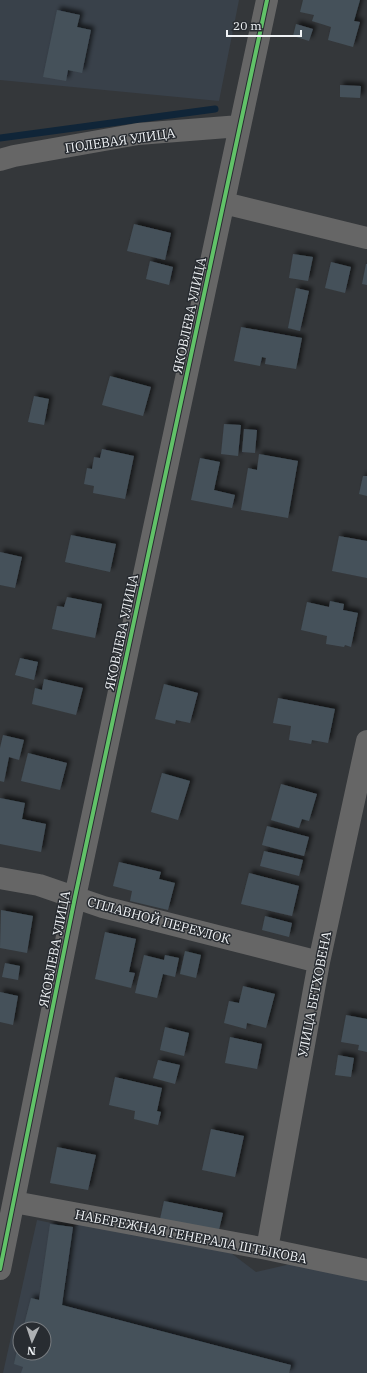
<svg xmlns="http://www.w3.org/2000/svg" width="367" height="1373" font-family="'IBM Plex Serif',serif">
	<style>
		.built { fill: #39414a; fill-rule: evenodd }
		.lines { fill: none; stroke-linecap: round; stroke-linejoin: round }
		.stream { stroke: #102538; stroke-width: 7 }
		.building { fill: #45515a; filter: url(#shadow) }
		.minor { stroke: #666; stroke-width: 22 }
		.cycleway-casing { stroke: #282c31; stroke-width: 6 }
		.cycleway { stroke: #61c268; stroke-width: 4 }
		.labels { text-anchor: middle; stroke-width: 3; stroke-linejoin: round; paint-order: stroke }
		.street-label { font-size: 13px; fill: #f0f3f6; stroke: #282c31 }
	</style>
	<defs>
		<filter id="shadow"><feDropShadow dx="3.5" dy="-3.5" stdDeviation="2" flood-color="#0009"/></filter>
	</defs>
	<rect width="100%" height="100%" fill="#34373a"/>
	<!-- built -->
	<path class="built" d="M0 0H239L219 101 0 80Z
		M37 1220 71 1227 83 1224 231 1253 256 1272 295 1263 367 1280V1373H3ZM20 1329H44V1353H20Z"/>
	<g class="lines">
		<!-- stream -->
		<path class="stream" d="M0 138 215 109"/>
	</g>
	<!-- building -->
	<path class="building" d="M303 0H360L354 21 360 22 353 47 328 40 331 27 312 21 314 15 300 12Z
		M57 10 80 15 77 27 91 30 82 73 68 70 66 81 43 77Z
		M296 24 313 29 309 41 293 36Z
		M340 85 361 86 360 98 340 97Z
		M134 224 171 233 165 260 127 251Z
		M293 254 313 257 308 281 289 278Z
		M150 261 173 267 169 285 146 279Z
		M331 262 351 267 345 293 325 288Z
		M366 264H367V285L362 284Z
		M296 288 309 291 300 331 288 328Z
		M241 327 302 338 296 369 265 364 266 358 262 357 260 366 234 361Z
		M110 376 151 387 143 416 102 405Z
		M34 396 49 399 44 425 28 422Z
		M224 424 241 425 238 456 221 454Z
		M244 429 257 430 255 453 242 452Z
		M102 449 134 456 125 499 93 493 94 486 84 484 87 468 92 469 94 457 100 458Z
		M259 454 298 461 288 518 241 510 248 468 257 470Z
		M200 458 220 462 214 490 235 495 232 508 191 500Z
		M363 476H367V496L359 494Z
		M71 535 116 544 110 572 65 562Z
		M339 536 367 541V578L332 571Z
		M0 552 22 557 15 588 0 585Z
		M67 597 102 604 95 638 52 629 57 606 64 607Z
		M330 601 344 604 343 610 358 613 351 647 345 645 344 647 326 644 327 636 301 630 307 602 329 607Z
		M20 658 38 662 34 680 15 675Z
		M44 679 83 688 76 715 32 704 35 688 42 690Z
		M164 684 198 693 190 723 176 720 175 724 155 719Z
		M278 698 335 709 328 743 312 740 311 744 289 740 291 726 273 723Z
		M3 735 24 740 19 760 9 757 4 782 0 781V748Z
		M28 753 67 763 60 790 21 781Z
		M162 773 190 781 178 820 151 812Z
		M281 784 317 794 309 821 302 819 299 828 271 820Z
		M0 798 25 803 22 819 46 824 41 852 0 844Z
		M267 826 309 837 304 856 262 845Z
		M264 851 303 860 299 876 260 866Z
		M119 862 161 872 159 879 175 883 168 910 130 901 132 891 113 886Z
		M249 873 299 886 292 916 241 904Z
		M1 910 33 916 27 953 0 948Z
		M265 916 292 923 289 937 262 930Z
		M105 932 136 939 129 972 135 973 131 988 95 979Z
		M185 951 201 955 196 978 180 974Z
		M144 955 164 960 165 955 179 958 175 977 163 974 157 998 135 993Z
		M5 963 20 966 18 980 2 977Z
		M243 986 275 994 266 1028 247 1023 246 1029 224 1023 229 1001 239 1003Z
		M0 992 18 996 13 1025 0 1022Z
		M346 1015 367 1019V1052L358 1050 359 1045 341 1042Z
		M165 1027 189 1033 184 1056 160 1050Z
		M230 1037 262 1044 257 1069 225 1063Z
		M338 1055 354 1058 351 1077 335 1075Z
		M158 1060 180 1065 175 1084 153 1078Z
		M115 1077 162 1088 157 1111 161 1112 158 1125 134 1119 135 1111 109 1105Z
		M211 1129 244 1136 235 1177 202 1170Z
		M57 1147 96 1155 88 1190 50 1183Z
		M164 1201 223 1213 219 1230 160 1219Z
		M50 1224 73 1227 62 1305 291 1365 289 1373H21L23 1367 14 1364 19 1341 20 1353H44V1329H23L31 1298 39 1300Z"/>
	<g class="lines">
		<!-- minor -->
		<path class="minor" d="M0 160 14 156 138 134 240 126
			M224 203 367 238
			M0 878 39 885 103 907 319 962
			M14 1202 267 1249 367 1270
			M267 1249 319 962 367 741
			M0 1269 75 897 267 0"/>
		<!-- cycleway casing -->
		<g class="cycleway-casing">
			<path id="cycleway" d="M0 1269 75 897 267 0"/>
		</g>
		<!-- cycleway -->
		<use href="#cycleway" class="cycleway"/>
	</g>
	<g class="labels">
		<!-- street labels -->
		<g class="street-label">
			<text transform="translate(120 140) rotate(-8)" y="5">ПОЛЕВАЯ УЛИЦА</text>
			<text transform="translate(189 315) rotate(-78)" y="5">ЯКОВЛЕВА УЛИЦА</text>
			<text transform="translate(121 632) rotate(-78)" y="5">ЯКОВЛЕВА УЛИЦА</text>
			<text transform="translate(159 920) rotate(15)" y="5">СПЛАВНОЙ ПЕРЕУЛОК</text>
			<text transform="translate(54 949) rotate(-79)" y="5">ЯКОВЛЕВА УЛИЦА</text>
			<text transform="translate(314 994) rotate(-79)" y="5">УЛИЦА БЕТХОВЕНА</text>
			<text transform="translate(191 1236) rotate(11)" y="5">НАБЕРЕЖНАЯ ГЕНЕРАЛА ШТЫКОВА</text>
		</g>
	</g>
	<!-- north arrow -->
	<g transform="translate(32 1341) rotate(183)"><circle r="19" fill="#282c31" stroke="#787c80"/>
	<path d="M0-3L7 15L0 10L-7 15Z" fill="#aeb1b4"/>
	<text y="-6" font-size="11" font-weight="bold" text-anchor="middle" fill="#f0f3f6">N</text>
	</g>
	<!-- scale -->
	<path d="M227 30v6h74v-6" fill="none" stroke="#f0f3f6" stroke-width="2"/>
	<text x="233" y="30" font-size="12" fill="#f0f3f6" stroke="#282c31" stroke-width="3" paint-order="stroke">20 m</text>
</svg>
